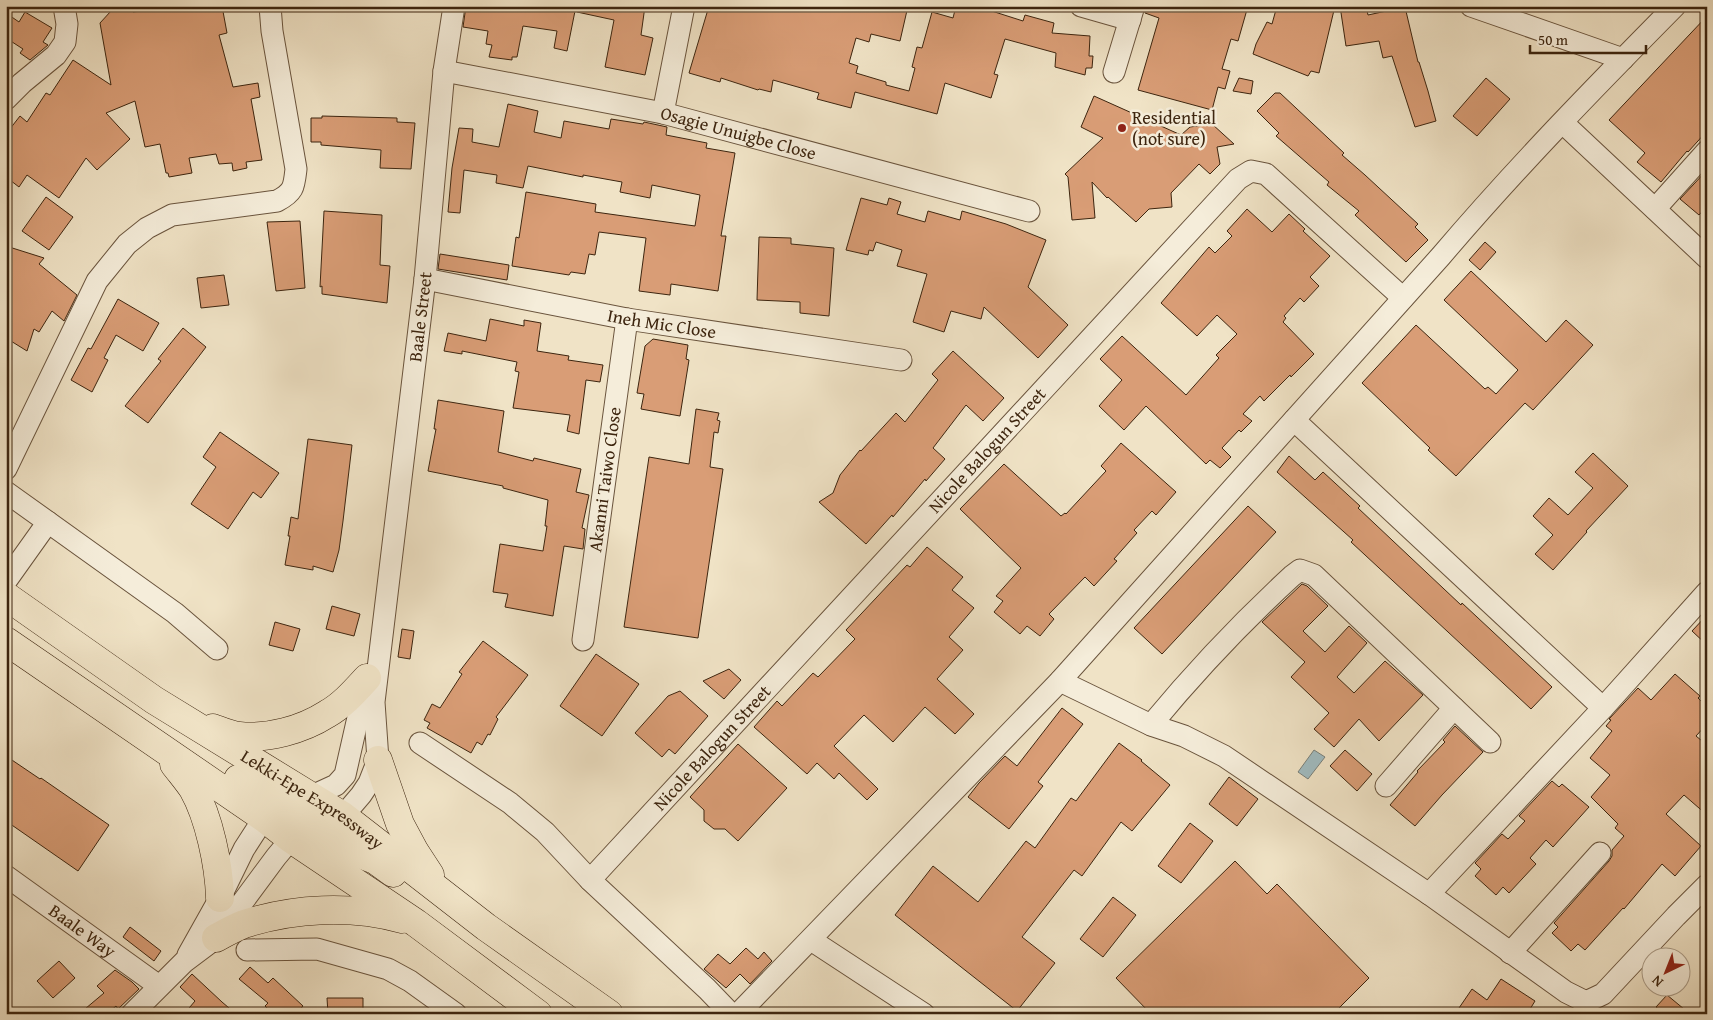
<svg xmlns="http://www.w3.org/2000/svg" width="1713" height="1020" font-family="'Gentium Book Plus',serif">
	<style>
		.water { fill: #a0bbc0; stroke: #787f79 }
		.building { fill: #d99d76; stroke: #3d250f }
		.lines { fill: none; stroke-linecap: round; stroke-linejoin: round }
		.minor-casing { stroke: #6a543d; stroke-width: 23 }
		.highway-casing { stroke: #3d250f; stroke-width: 29 }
		.minor { stroke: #f5edda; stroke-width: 21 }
		.highway { stroke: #f0e3c6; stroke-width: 28 }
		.poi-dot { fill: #8f2418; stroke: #f5edda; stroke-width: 2 }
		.labels { text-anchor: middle; stroke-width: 5; stroke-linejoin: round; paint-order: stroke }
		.poi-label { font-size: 18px; fill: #3d250f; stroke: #f5edda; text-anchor: start }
		.street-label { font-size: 18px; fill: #3d250f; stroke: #f5edda }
	</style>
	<rect width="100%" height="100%" fill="#f0e3c6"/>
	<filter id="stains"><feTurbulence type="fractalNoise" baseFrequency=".004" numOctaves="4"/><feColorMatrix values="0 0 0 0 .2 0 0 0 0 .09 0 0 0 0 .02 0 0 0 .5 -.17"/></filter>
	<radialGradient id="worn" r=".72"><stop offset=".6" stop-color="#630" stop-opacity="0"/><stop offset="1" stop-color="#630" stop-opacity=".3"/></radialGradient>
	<!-- water -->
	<path class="water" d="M1314 750 1325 757 1308 779 1298 772Z"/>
	<!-- building -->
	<path class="building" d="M179 6H222L227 33 219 35 233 87 258 83 260 97 251 99 262 160 246 162 247 168 233 171 232 163 219 164 216 154 189 158 192 173 169 177 168 173H166L160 144 145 147 135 101 106 113 130 139 97 170 86 158 59 198 27 175 19 187 6 177V134L20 116 27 122 46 93 50 95 73 60 111 85 100 23 111 11 132 7 133 12Z
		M466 6H576L567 51 554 48 557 31 523 26 517 57H512V60L489 57 492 45 486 44 488 31 463 27Z
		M578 6H615L628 9V6H645L641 35 653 38 645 75 605 67 614 20 577 12Z
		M709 6H908L900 41 871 34 869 42 856 38 849 63 858 66 856 73 886 82V85L909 91 915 68 912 67 917 47 922 48 932 12 953 18 956 6H976L1023 21 1025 15 1054 23 1052 33 1090 36 1089 56H1093L1092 68H1086L1085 75 1055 67 1056 53 1005 39 994 74 998 75 991 98 945 83 937 114 855 92 851 108 817 99 819 93 773 80 771 92 759 89 758 90 721 78 720 82 689 73Z
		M1146 6H1248L1238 41 1231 39 1222 69 1230 71 1225 89 1218 87 1212 110 1138 90 1159 18 1145 13Z
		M1277 6H1335L1319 73 1311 71 1308 76 1253 54 1256 44 1267 22 1272 24Z
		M1340 6H1366L1368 15 1405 7 1418 62H1419L1428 91 1436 121 1415 127 1392 56 1383 58 1379 41 1346 46Z
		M25 12 52 28 43 42 48 45 30 60 20 53 23 49 6 38V13L19 22Z
		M1707 16V131L1688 152 1687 151 1661 182 1637 162 1645 153 1609 120Z
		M1239 78 1253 81 1251 94 1233 91Z
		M1486 78 1510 99 1477 136 1453 116Z
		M1275 93H1280L1344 153 1342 155 1365 175 1418 224 1415 227 1428 240 1406 262 1355 215 1359 211 1327 185 1329 182 1276 136 1279 133 1257 111Z
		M1094 96 1181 135 1190 127 1212 124 1234 144 1217 147 1220 164 1210 174 1199 164 1171 193 1172 207 1149 209 1136 222 1108 197 1107 198 1092 182 1095 218 1072 220 1068 177 1065 174 1103 138 1081 127Z
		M508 104 538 111 534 132 561 138 564 121 609 129 611 119 643 124 644 122 667 127 666 135 707 143 706 148 735 153 721 236H726L718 291 671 284 670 295 639 291 646 238 599 232 595 255 589 254 585 274 571 272 569 275 512 266 516 237 519 238 526 192 596 204 595 212 695 226 700 195 652 185 650 198 620 192 622 182 583 175V177L528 166 523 188 496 183 497 175 464 170 460 213 448 212 452 168 459 128 473 129 472 142 499 147Z
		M322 116 397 118V122L415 123 411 169 380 168 381 150 321 145V142H311V118H322Z
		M1707 170V206L1699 215 1680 199Z
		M46 197 73 217 49 250 22 231Z
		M861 198 887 205 889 198 901 202 897 214 925 222 928 211 960 220 962 211 1006 224 1046 240 1028 287 1068 325 1038 358 984 307 981 319 951 311 944 332 913 322 927 274 897 266 902 250 876 242 873 251 869 250 868 255 846 250Z
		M1247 209 1272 232 1289 214 1305 229 1303 231 1330 256 1310 277 1319 286 1304 302 1300 298 1284 316 1286 318 1283 322 1314 354 1291 377 1290 375 1264 401 1260 396 1243 414 1252 421 1241 432 1239 430 1222 448 1231 457 1220 468 1210 460 1206 464 1146 406 1124 430 1099 406 1122 380 1100 359 1122 336 1186 395 1219 358 1216 355 1237 334 1217 315 1197 336 1161 303 1209 247 1215 253 1232 236 1227 231Z
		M324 211 382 215 380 265 390 266 387 303 322 294V286L320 287Z
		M300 221 305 288 276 291 267 222Z
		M759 237 791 238V244L834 248 829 316 800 313V302L757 300Z
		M1485 242 1496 252 1480 270 1469 260Z
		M6 246 44 258 39 264 77 295 64 321 52 311 39 332 34 329 27 351 6 338Z
		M440 254 509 265 507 280 438 269Z
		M1471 271 1546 342 1566 320 1593 345 1533 410 1525 403 1456 476 1428 450 1430 448 1362 383 1416 325 1485 389 1488 387 1496 394 1518 370 1444 300Z
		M224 275 229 305 201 308 197 278Z
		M118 299 159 323 143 351 116 335 104 358 108 360 92 392 71 380 88 348 91 349Z
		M490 319 524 326V320L541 323 537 351 569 356 568 360 603 365 600 382 586 380 579 434 567 431 570 415 513 408 519 372 515 371 517 362 462 351V354L444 351 448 333 486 341Z
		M183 328 206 347 148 423 125 406 161 361 158 359Z
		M653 339 688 345 686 359 689 360 680 416 641 409 644 394 637 393 645 346Z
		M953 351 1004 398 983 421 966 405 933 448 945 459 926 481 925 479 893 517 892 515 866 544 819 502 833 493 840 475 860 450 861 451 896 413 905 422 938 380 932 374Z
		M438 400 504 411 498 452 533 461 534 458 581 469 576 492 589 495 582 528 585 529 583 549 564 546 553 616 505 607 508 594 493 592 500 544 543 551 547 526H545L548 500 503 488V486L428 471 436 429H434Z
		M696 409 719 413 717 420 720 421 718 433 714 432 710 467 723 469 698 638 624 627 649 457 689 464Z
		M220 432 279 473 261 498 253 492 228 529 191 504 216 467 203 457Z
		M308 439 352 445 343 521 339 550 333 572 313 566V570L285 565 290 536H288L291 517 298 519Z
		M1121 443 1176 492 1156 515 1152 511 1134 530 1137 533 1114 559 1117 561 1094 586 1085 577 1049 614 1054 619 1040 636 1027 626 1020 634 994 612 1003 601 996 596 1021 568 960 509 1004 464 1061 516 1065 513 1066 514 1106 471 1101 466Z
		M1593 453 1628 486 1586 531 1587 532 1553 570 1535 554 1553 535 1533 516 1549 498 1568 515 1593 488 1575 472Z
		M1289 456 1315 480 1323 472 1360 506 1358 508 1461 605 1462 603 1552 687 1531 709 1351 542 1353 540 1277 472Z
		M1248 506 1276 532 1162 654 1134 628Z
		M927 547 963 577 952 590 974 608 949 637 963 650 937 679 974 714 955 734 925 707 893 742 864 715 834 746 878 789 867 800 839 773 834 779 817 763 807 774 754 727 777 701 782 706 813 673 818 677 855 639 846 630 907 565 910 567Z
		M1302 584 1307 586 1328 606 1303 631 1325 652 1349 626 1367 643 1337 677 1354 693 1385 661 1423 695 1379 741 1359 719 1334 747 1314 729 1329 713 1291 677 1305 662 1262 622Z
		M332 606 360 614 354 636 326 629Z
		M1707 615V645L1692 631Z
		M275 622 300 629 293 651 269 645Z
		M402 629 414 631 410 659 398 657Z
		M483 641 528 675 496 717 498 719 490 735 488 734 482 745 477 742 471 753 427 728 430 723 424 720 432 704 440 708 462 674 459 672Z
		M596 654 639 684 602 736 560 706Z
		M729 669 741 680 724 699 703 681Z
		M1675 674 1700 696 1698 698 1707 707V724L1696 736 1707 745V815L1684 795 1666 814 1701 846 1675 876 1662 864 1624 909 1623 908 1585 950 1578 944 1571 951 1552 933 1558 927 1554 923 1609 861 1612 856V850L1624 836 1615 828 1618 824 1591 797 1610 775 1590 758 1612 731 1606 726 1611 720 1609 719 1638 688 1651 700Z
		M680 691 708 716 675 754 669 749 662 757 635 733 668 696Z
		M1062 708 1083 724 1038 782 1043 786 1009 829 968 797 979 783 1005 756 1017 766Z
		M1455 726 1483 752 1442 795 1415 826 1390 805 1418 772 1417 771 1445 742 1443 740Z
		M1119 743 1142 760 1141 761 1170 785 1132 831 1121 822 1082 876 1074 870 1022 937 1055 963 1017 1011 895 915 933 866 978 902 1026 841 1035 848 1071 798 1076 801Z
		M738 744 787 788 738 841 725 829H714L704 821V810L690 797Z
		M1345 750 1372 774 1357 791 1330 766Z
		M6 756 40 779 41 778 109 825 78 871 6 821Z
		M1229 777 1258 799 1237 826 1209 804Z
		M1552 781 1559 787 1562 784 1589 807 1553 847 1546 840 1530 858 1536 864 1509 893 1503 887 1496 895 1475 876 1481 869 1475 863 1502 834 1508 839 1525 821 1519 816Z
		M1190 823 1213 841 1181 883 1158 866Z
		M1235 861 1267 894 1277 884 1369 978 1333 1014H1151L1116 978Z
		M1113 897 1136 915 1103 957 1080 939Z
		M130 927 161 951 154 961 123 937Z
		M746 948 758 959 764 952 772 961 750 984 740 974 726 988 704 969 718 954 730 964Z
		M59 961 75 978 53 998 37 981Z
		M250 967 268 983 273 978 303 1006 296 1014H273L265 1006 268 1003 239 979Z
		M115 970 132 982 139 989 118 1009 116 1006 107 1014H79L104 993 97 986Z
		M192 974 222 1002 236 1014H184L195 1001 180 987Z
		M1501 979 1535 1001 1527 1014H1467L1459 1008 1472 989 1487 1000Z
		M1667 995 1690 1014H1664L1656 1007Z
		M327 998H363V1014H328Z"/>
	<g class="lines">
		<!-- minor casing -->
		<g class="minor-casing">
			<g id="minor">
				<path d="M1081 6 1130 20"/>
				<path d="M1471 6 1623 59"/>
				<path id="s1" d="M444 71 663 113 1029 211"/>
				<path d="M1114 72 1134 6"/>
				<path d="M6 99 22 83 56 55 65 42 67 24 64 6"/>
				<path d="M663 113 684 6"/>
				<path d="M1563 123 1707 258"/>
				<path d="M1655 209 1707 151"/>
				<path id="s2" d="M425 279 627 319 901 360"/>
				<path d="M1294 420 1603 708"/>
				<path d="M6 469 97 281 127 244 147 228 172 215 277 201C294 192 294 187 296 169L272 31 270 6"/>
				<path d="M6 492 175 613 217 649"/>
				<path d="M6 581 48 522"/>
				<path id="s3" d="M583 640 627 319"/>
				<path d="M1060 681 1151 725 1184 736 1224 756 1429 894 1566 992 1586 1002 1603 994 1676 916 1707 885"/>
				<path d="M1151 725C1194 673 1242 622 1292 576L1300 570 1314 575 1490 742"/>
				<path d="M420 743 510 803 545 832 590 880 707 989 731 1014"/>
				<path d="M1386 786 1454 708"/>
				<path id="s4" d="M6 876 159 986"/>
				<path id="s5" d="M590 880 1238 179 1251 171 1266 174 1403 298"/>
				<path d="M1429 894 1603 708 1707 592"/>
				<path d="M811 940 924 1014"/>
				<path d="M247 950 317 949 388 969 410 981 456 1014"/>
				<path d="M1510 953 1600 853"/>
				<path d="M188 955 220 898 244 849 264 818 336 785 345 775 366 682"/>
				<path id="s6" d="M132 1014 184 962 216 938 276 857 291 839 316 832 343 816 361 795 369 783 378 760 374 702 425 279 444 71 454 6"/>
				<path d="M738 1014 1060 681 1441 256C1515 169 1595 87 1675 6"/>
			</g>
		</g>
		<!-- highway casing -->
		<g class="highway-casing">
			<g id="highway">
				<path id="s7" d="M6 596 154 700 343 816 486 927 609 1014"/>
				<path d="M6 641 264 818 291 839 416 923 538 1014"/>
				<path d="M213 728C221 731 230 735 239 736 268 739 302 730 327 714 343 705 355 691 367 678"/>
				<path d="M378 760 400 824 415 852 430 875"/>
				<path d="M174 764C180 772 187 780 193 789 209 817 219 865 220 898"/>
				<path d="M238 779 266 798 322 812"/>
				<path d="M280 823 316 832 357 853 375 860 393 873"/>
				<path d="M216 938C225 933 234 928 244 924 294 908 351 905 402 919"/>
			</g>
		</g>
		<!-- minor -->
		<use href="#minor" class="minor"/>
		<!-- highway -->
		<use href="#highway" class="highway"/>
	</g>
	<!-- markers -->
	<circle class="poi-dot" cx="1122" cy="128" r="5"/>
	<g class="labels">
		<!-- poi labels -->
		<g class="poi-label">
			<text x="1132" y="124">Residential<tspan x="1132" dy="21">(not sure)</tspan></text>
		</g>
		<!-- street labels -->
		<g class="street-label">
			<text dy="6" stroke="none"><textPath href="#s1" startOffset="301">Osagie Unuigbe Close</textPath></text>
			<text dy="6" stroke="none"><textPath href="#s6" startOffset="808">Baale Street</textPath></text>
			<text dy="6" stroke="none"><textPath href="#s2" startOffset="241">Ineh Mic Close</textPath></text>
			<text dy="6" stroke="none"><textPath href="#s5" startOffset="585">Nicole Balogun Street</textPath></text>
			<text dy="6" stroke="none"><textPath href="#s3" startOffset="162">Akanni Taiwo Close</textPath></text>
			<text dy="6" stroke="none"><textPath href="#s5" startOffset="180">Nicole Balogun Street</textPath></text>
			<text dy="6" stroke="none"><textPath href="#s7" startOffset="368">Lekki-Epe Expressway</textPath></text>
			<text dy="6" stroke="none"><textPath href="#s4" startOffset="94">Baale Way</textPath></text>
		</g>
	</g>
	<!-- margin -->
	<rect width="1713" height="1020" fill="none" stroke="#f0e3c6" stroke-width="25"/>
	<rect x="8" y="8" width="1698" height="1005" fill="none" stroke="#3d250f" stroke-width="2.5"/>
	<rect x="12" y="12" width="1688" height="995" fill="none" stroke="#3d250f"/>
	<!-- north arrow -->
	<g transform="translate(1666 972) rotate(223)"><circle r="24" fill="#f5edda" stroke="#ab9d89"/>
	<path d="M0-4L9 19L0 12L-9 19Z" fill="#8f2418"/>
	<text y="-8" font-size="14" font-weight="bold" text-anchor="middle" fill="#3d250f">N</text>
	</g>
	<!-- scale -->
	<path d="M1530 45v8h116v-8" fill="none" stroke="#3d250f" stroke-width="2.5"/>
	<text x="1538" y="45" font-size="15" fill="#3d250f" stroke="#f5edda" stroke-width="4" paint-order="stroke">50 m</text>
	<rect width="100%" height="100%" filter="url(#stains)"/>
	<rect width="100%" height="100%" fill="url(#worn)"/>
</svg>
